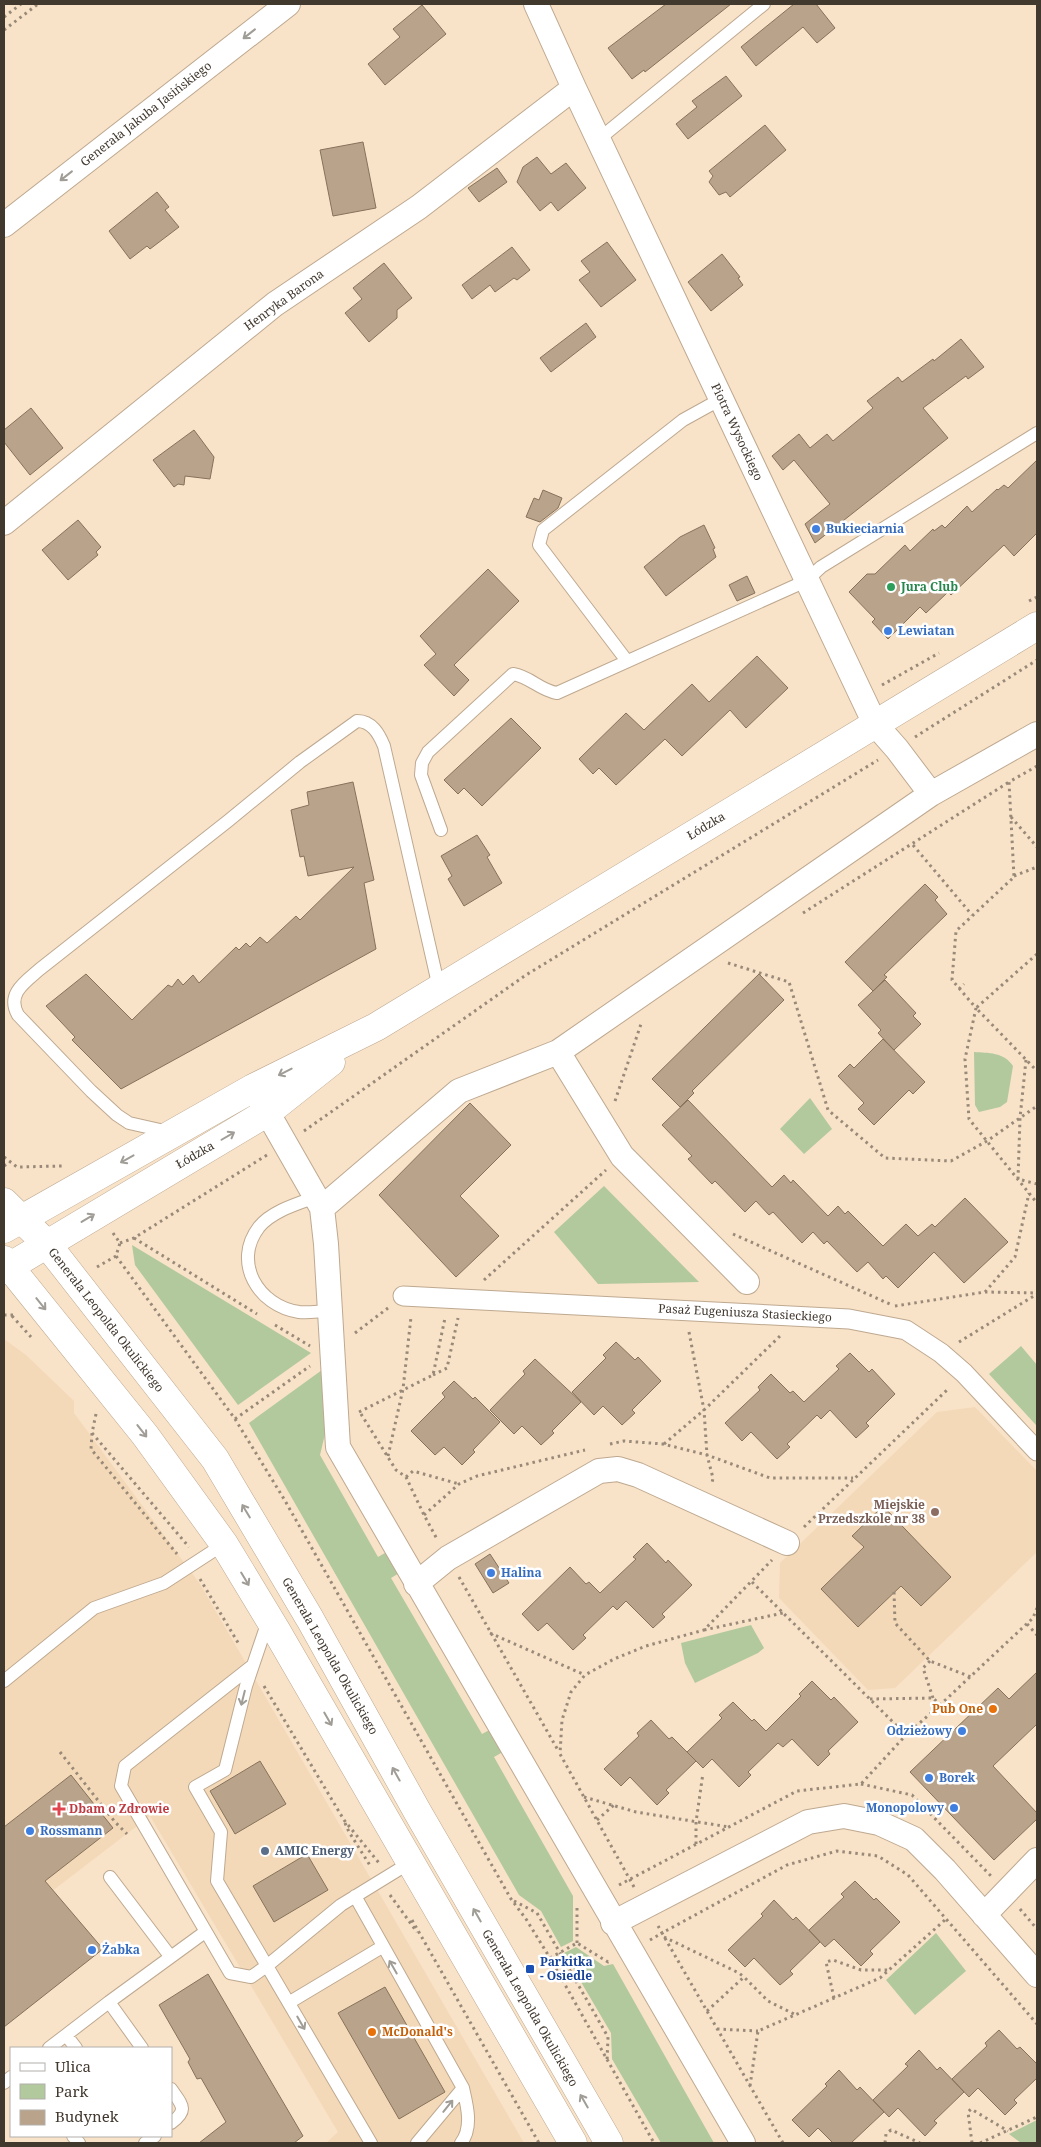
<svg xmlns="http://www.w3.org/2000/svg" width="1041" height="2147" font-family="'Noto Serif',serif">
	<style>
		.built { fill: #f4d9b8 }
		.green { fill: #b1c99d }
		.building { fill: #b9a48b; stroke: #86725b }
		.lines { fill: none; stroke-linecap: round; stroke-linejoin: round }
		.service-casing { stroke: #bea990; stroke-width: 14 }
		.pedestrian-casing { stroke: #bea990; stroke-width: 21 }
		.minor-casing { stroke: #bea990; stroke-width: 26 }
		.tertiary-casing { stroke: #bea990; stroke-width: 29 }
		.primary-casing { stroke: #bea990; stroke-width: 29 }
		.path { stroke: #988978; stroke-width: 3; stroke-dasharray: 2.5 4; stroke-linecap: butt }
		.service { stroke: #fff; stroke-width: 12 }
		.pedestrian { stroke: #fff; stroke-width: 19 }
		.minor { stroke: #fff; stroke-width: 24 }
		.tertiary { stroke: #fff; stroke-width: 28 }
		.primary { stroke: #fff; stroke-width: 28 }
		.oneway { stroke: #a09c96 }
		.shop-dot { fill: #3f7fe0; stroke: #fff; stroke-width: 2 }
		.leisure-dot { fill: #2e9e5b; stroke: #fff; stroke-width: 2 }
		.education-dot { fill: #8d6e63; stroke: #fff; stroke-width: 2 }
		.food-dot { fill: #e8710a; stroke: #fff; stroke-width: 2 }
		.health-dot { fill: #e0444e; stroke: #fff; stroke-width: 2 }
		.service-dot { fill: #5c6f8a; stroke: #fff; stroke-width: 2 }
		.transit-dot { fill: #1a4fb4; stroke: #fff; stroke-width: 2 }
		.labels { text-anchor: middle; stroke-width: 5; stroke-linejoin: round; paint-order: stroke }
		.street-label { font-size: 12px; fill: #41382e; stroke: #fff }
		.shop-label { font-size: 12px; font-weight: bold; fill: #366cbe; stroke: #fff; text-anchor: start }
		.leisure-label { font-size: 12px; font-weight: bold; fill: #27864d; stroke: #fff; text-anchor: start }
		.education-label { font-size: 12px; font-weight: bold; fill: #785e54; stroke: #fff; text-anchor: end }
		.food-label { font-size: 12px; font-weight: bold; fill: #c56008; stroke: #fff; text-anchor: end }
		.health-label { font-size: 12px; font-weight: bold; fill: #be3a42; stroke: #fff; text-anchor: start }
		.service-label { font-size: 12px; font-weight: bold; fill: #4e5e75; stroke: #fff; text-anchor: start }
		.transit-label { font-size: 12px; font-weight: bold; fill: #164399; stroke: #fff; text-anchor: start }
	</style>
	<rect width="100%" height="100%" fill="#f8e2c8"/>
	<!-- built -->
	<path class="built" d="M4 1339 26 1355 74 1401V1413L200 1584 524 2143H326L338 2132 150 1816 4 1928Z
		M975 1407 1037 1471V1552L895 1688 868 1690 779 1598 780 1563 937 1412Z"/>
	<!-- green -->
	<path class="green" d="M974 1052C988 1053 1004 1052 1013 1066L1007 1102 1000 1107 979 1112 975 1105Z
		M810 1098 832 1129 804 1154 780 1129Z
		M604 1186 699 1282 598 1284 554 1232Z
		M132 1245 311 1353 238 1405 135 1265Z
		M1021 1346 1037 1365 1036 1425 989 1374Z
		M322 1370 325 1434 320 1455 378 1557 392 1549 404 1570 391 1578 482 1734 495 1727 508 1749 494 1757 573 1896V1941L561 1947 541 1911 519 1895 249 1423Z
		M751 1625 764 1648 758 1653 695 1683 685 1663 681 1643Z
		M936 1933 966 1971 915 2015 886 1980Z
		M576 1947 604 1966 613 1964 714 2143H661L612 2059 611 2033 564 1953Z
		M1037 2120V2143H1021L1009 2134Z"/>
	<!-- building -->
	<path class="building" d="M666 4H731L645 72 644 70 632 79 608 48Z
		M794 4H816L835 28 817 43 803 27 756 66 741 47Z
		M422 5 446 34 385 85 368 64 400 37 393 29Z
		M726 76 742 96 688 139 676 124 697 107 692 101Z
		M765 125 786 150 730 197 726 192 719 195 709 182 713 176 709 171Z
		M363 142 376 208 333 216 320 150Z
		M537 157 551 174 566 163 586 188 558 211 551 202 540 211 517 182 523 167Z
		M497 168 507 182 479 202 468 188Z
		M157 192 169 207 165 210 179 227 150 249 147 246 130 259 109 231Z
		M607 242 636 280 601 307 579 280 590 272 581 261Z
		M512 247 530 270 517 280 514 278 495 292 490 285 472 299 462 285Z
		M722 254 740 277 738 278 743 285 711 311 688 282Z
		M384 263 412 298 397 310V318L369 342 345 313 362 299 353 288Z
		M586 323 596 337 551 372 540 358Z
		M961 339 984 367 968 379 966 376 923 408 948 438 815 543 805 524 830 504 794 460 783 470 772 456 799 434 810 448 827 434 833 441 873 408 867 401 898 377 902 382 933 359 934 361Z
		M31 408 63 448 30 475 4 442V430Z
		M194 430 214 457 210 479 185 476 184 485 178 484 174 487 153 460Z
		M1037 460V533L1014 556 1004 545 951 595 948 592 926 613 920 607 888 639 872 622 875 619 849 592 867 574H875L905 545 910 551 933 529 934 531 942 525 945 528 967 506 972 512 997 489 998 490 1004 485 1008 488Z
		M543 490 562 498 558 508 540 522 526 517 534 498 539 500Z
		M78 520 101 547 96 552 98 555 68 580 42 550Z
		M704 525 715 548 713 549 716 557 666 596 644 567 680 537Z
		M488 569 519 601 454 665 469 680 454 696 424 665 436 654 420 636Z
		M747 576 755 593 737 601 729 585Z
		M757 656 788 688 746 728 730 710 682 756 665 739 616 785 599 768 593 774 579 759 626 713 644 730 692 684 709 702Z
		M511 718 541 748 482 806 464 788 458 794 444 780Z
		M353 782 374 880 364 883 376 949 121 1089 72 1040 75 1037 46 1006 86 974 132 1020 168 985 172 987 178 979 183 985 193 975 199 983 236 947 239 950 246 943 250 947 260 937 267 943 296 916 300 920 354 867 308 876 304 856 300 857 291 810 309 805 307 792Z
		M477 835 490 855 487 857 502 883 464 906 448 879 452 876 441 856Z
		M925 884 938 897 935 900 947 914 884 975 887 977 873 991 845 962Z
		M759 974 784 1000 692 1091 694 1093 680 1107 652 1079Z
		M885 980 916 1013 913 1016 921 1024 894 1050 878 1033 881 1030 858 1005Z
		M883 1039 925 1082 913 1094 909 1090 874 1125 858 1109 864 1103 838 1076 850 1064 854 1068Z
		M688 1100 772 1187 784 1175 791 1183 793 1180 828 1216 838 1206 845 1214 848 1211 883 1246 906 1224 918 1236 932 1224 935 1227 965 1198 1008 1242 964 1283 934 1252 898 1288 886 1276 883 1279 868 1262 857 1272 827 1241 824 1244 813 1232 802 1243 773 1212 769 1215 756 1201 745 1212 715 1181 712 1184 688 1159 692 1156 662 1125Z
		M470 1103 511 1145 460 1196 499 1236 456 1277 379 1195Z
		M616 1342 635 1360 638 1357 661 1381 632 1410 635 1413 622 1425 603 1406 594 1415 572 1392 606 1358 603 1355Z
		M850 1353 869 1372 872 1369 895 1394 866 1423 869 1426 856 1438 830 1410 821 1419 817 1415 787 1444 790 1447 777 1459 751 1432 742 1441 725 1423 760 1390 758 1387 771 1374 790 1393 793 1391 804 1402 839 1369 836 1366Z
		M535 1359 581 1402 552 1431 554 1433 541 1445 522 1426 514 1434 490 1410 525 1374 523 1371Z
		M454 1381 473 1399 475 1397 500 1422 473 1450 475 1452 462 1465 444 1447 435 1455 411 1431 445 1397 442 1393Z
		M883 1506 951 1577 921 1606 901 1586 858 1627 821 1589 864 1547 852 1536Z
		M647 1543 666 1563 668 1560 692 1585 662 1614 665 1617 653 1628 626 1601 617 1610 613 1606 583 1635 586 1638 573 1650 547 1623 538 1631 522 1614 570 1567 586 1584 589 1582 600 1593 636 1559 633 1557Z
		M490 1554 509 1583 493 1593 475 1564Z
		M1037 1672V1724L993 1766 1037 1813V1819L994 1860 910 1772 998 1688 1009 1699Z
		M812 1681 831 1700 834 1697 858 1722 828 1751 830 1754 818 1766 792 1739 783 1747 778 1743 748 1772 751 1775 739 1787 712 1759 703 1768 687 1752 722 1718 719 1715 733 1702 752 1721 754 1719 766 1731 801 1696 799 1694Z
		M651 1720 669 1739 672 1737 696 1761 666 1790 669 1793 657 1805 630 1777 621 1786 604 1769 639 1736 637 1733Z
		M260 1761 286 1804 235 1834 210 1791Z
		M71 1775 113 1828 45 1881 103 1949 4 2027V1827Z
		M307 1854 328 1890 274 1922 253 1886Z
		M855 1881 874 1900 876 1898 900 1922 870 1951 873 1954 861 1966 834 1939 825 1947 809 1930 844 1897 841 1894Z
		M774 1900 793 1920 796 1917 820 1942 790 1971 793 1974 780 1985 754 1958 745 1967 728 1950 763 1916 761 1914Z
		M208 1974 303 2136 294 2143H199L226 2122 201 2078 197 2079 188 2062 190 2059 159 2005Z
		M385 1987 445 2092 399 2119 338 2013Z
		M999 2030 1017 2049 1020 2047 1037 2064V2078L1014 2100 1017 2103 1005 2115 978 2088 969 2097 952 2079 987 2046 985 2043Z
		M919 2050 937 2070 940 2067 964 2092 934 2121 937 2123 925 2136 898 2108 889 2117 873 2100 908 2066 905 2064Z
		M839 2070 857 2090 860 2087 884 2112 851 2143H833L818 2128 809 2137 792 2120 827 2086 825 2084Z"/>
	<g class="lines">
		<!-- service casing -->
		<g class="service-casing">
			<path id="service" d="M599 139 764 4
				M627 661 539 545 543 530 683 420 721 399
				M441 830 421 775 422 763 428 752 513 674C531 677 539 690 557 693L797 585 807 580 821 567 1037 433
				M169 1132 129 1123 117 1115 91 1091 18 1015C6 994 25 982 40 969L228 821 300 762 357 721C372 721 379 734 384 746L439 988
				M316 1197C297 1204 272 1211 259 1227 232 1262 258 1306 299 1312 309 1313 320 1311 330 1311
				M268 1621 246 1686 225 1770 195 1787 221 1832 217 1881 371 2143
				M252 1666 125 1766 121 1786 230 1973 251 1977 268 1965 341 1905 411 1862
				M4 1681 94 1608 164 1583 224 1544
				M110 1877 170 1956
				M355 1896 463 2088 417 2143
				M290 2002 382 1947
				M49 2048 66 2035
				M76 2048 66 2035 109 2002
				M142 2048 109 2002 205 1932
				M4 2083 11 2077
				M171 2089C182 2105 189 2110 171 2123
				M73 2136 79 2143
				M145 2143 155 2136
				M461 2143C473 2128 467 2105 463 2088"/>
		</g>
		<!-- pedestrian casing -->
		<g class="pedestrian-casing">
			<path id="pedestrian" d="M403 1296 849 1319 906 1330 941 1353 964 1373 1037 1451"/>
		</g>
		<!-- minor casing -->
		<g class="minor-casing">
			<path id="minor" d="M536 4 574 88 875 724 897 749 931 794
				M4 225 288 4
				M4 523 275 304 419 207 574 88
				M558 1052 622 1156 747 1282
				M258 1096 322 1208 326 1244 338 1447 743 2143
				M322 1208 459 1091 558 1052 931 794 1037 734
				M416 1584 448 1558 599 1471 618 1469 638 1475 787 1543
				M984 1915 1037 1860
				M613 1923 808 1822 844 1816 879 1823 914 1839 945 1870 1037 1975"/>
		</g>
		<!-- tertiary casing -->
		<g class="tertiary-casing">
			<path id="tertiary" d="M4 1229 253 1088 376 1027 1037 626
				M4 1270 268 1112 331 1062"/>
		</g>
		<!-- primary casing -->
		<g class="primary-casing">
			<path id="primary" d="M4 1202 46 1243 215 1459 310 1619 417 1811 609 2143
				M4 1260 145 1435 224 1544 276 1630 573 2143"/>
		</g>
		<!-- path -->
		<path class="path" d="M4 17 21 4
			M4 30 38 4
			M1029 601 1037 597
			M882 685 939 653
			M915 737 1037 660
			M1037 766 1009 782 1014 877 956 931 952 980 976 1008 965 1059 969 1119 1037 1203
			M1011 817 1037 847
			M913 845 972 915
			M1014 876 1037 867
			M803 913 1009 782
			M1037 954 976 1008 1037 1071
			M728 963 789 982 828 1110 885 1158 951 1161 987 1141 1037 1106
			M959 989 964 984
			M1026 1060 1020 1118 1018 1179 1037 1184
			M615 1101 641 1024
			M304 1131 526 975 878 760
			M4 1157 17 1167 62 1166
			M4 1166 10 1162
			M113 1233 120 1243 116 1256 235 1419 284 1499 511 1899 526 1919 550 1958 654 2143
			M733 1234 892 1305
			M134 1238 257 1314
			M120 1243 134 1238 267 1155
			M97 1267 116 1256
			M484 1280 606 1170
			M985 1292 1015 1257 1029 1193
			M895 1306 985 1292 1037 1293
			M4 1315H13
			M12 1316 31 1337
			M275 1325 310 1346
			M689 1332 704 1410 707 1455 713 1478 712 1483
			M355 1333 388 1308
			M959 1342 1037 1294
			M433 1375 447 1368 458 1318
			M359 1412 433 1375 445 1318
			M96 1414 92 1433 91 1449 177 1554
			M361 1414 396 1470 406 1477 424 1515 437 1539
			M235 1419 310 1366
			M92 1433 189 1547
			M610 1444 624 1441 663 1444 707 1455 770 1478H853
			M664 1444 704 1410 780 1336
			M388 1456 403 1389 411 1317
			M406 1477 413 1471 459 1484
			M424 1515 459 1484 477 1476 585 1450
			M804 1527 949 1388
			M459 1577 559 1752
			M200 1579 240 1646
			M752 1582 906 1735
			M894 1592 895 1623 930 1661 971 1677
			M1027 1624 1037 1635
			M704 1630 783 1613
			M490 1633 585 1675
			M930 1661 923 1668 933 1698
			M264 1686 344 1820 379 1863
			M870 1699 933 1698 940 1705
			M60 1752 115 1822 127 1834
			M861 1784 912 1795 991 1876
			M584 1797 636 1812 729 1827
			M597 1820 614 1805
			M345 1823 349 1832 371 1867
			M696 1844V1822L703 1773
			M619 1885 797 1791 861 1784 906 1735 940 1705 1033 1618 1037 1608
			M634 1887 560 1754 562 1720 571 1692 585 1675 614 1659 646 1646 704 1630 772 1560
			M390 1895 417 1932
			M514 1901 537 1913 560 1953 608 2037 607 2062
			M1020 1909 1037 1929
			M412 1920 539 2143
			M664 1937 739 1973 744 1977
			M650 1940 662 1933 657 1924
			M577 1943V1908L579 1907
			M550 1958 577 1943 608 1962 611 1960
			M834 1998 826 1962 833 1960 861 1970H889
			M707 2011 744 1977 768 2001 794 2014
			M717 2029 758 2031
			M750 2086 758 2031 880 1978 946 1919
			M783 2143 662 1933 787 1865 837 1851 878 1856 908 1875 1037 2024
			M885 2143 886 2134 891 2130 920 2143
			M972 2143 968 2112 971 2109 1008 2131
			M980 2143 1037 2117"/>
		<!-- service -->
		<use href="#service" class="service"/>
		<!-- pedestrian -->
		<use href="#pedestrian" class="pedestrian"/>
		<!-- minor -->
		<use href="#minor" class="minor"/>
		<!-- tertiary -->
		<use href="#tertiary" class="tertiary"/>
		<!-- primary -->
		<use href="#primary" class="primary"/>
	</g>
	<!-- one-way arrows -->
	<defs><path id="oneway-shaft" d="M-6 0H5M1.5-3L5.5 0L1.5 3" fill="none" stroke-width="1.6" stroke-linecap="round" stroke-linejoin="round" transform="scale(1.25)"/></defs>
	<g class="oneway">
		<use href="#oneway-shaft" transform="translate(249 34) rotate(142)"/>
		<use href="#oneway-shaft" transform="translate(66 176) rotate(142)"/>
		<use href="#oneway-shaft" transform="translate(285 1072) rotate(153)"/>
		<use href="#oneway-shaft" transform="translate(228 1136) rotate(-30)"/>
		<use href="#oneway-shaft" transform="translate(127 1159) rotate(151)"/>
		<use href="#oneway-shaft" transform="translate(88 1218) rotate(-31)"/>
		<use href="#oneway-shaft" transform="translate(41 1304) rotate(51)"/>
		<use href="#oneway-shaft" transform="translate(142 1431) rotate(52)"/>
		<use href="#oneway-shaft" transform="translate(246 1511) rotate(-121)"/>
		<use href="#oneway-shaft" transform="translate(245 1579) rotate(59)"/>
		<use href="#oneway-shaft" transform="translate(243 1698) rotate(104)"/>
		<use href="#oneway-shaft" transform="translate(328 1719) rotate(60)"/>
		<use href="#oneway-shaft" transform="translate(396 1774) rotate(-119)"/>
		<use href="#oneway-shaft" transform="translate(477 1915) rotate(-120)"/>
		<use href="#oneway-shaft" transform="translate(393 1967) rotate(-120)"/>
		<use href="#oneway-shaft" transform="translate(301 2023) rotate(60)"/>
		<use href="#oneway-shaft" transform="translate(584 2101) rotate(-120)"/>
		<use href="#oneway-shaft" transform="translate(448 2106) rotate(-51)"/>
	</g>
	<!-- markers -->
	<g class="shop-dot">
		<circle cx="816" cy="529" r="5"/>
		<circle cx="888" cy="631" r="5"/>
		<circle cx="491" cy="1573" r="5"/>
		<circle cx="962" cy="1731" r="5"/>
		<circle cx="929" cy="1778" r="5"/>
		<circle cx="954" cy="1808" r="5"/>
		<circle cx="30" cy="1831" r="5"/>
		<circle cx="92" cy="1950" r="5"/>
	</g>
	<circle class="leisure-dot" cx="891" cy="587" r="5"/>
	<circle class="education-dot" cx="935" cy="1512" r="5"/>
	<g class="food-dot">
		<circle cx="993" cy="1709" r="5"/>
		<circle cx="372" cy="2032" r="5"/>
	</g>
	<path class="health-dot" d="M56.5 1801.5h5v5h5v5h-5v5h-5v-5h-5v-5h5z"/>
	<circle class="service-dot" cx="265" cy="1851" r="5"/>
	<rect class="transit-dot" x="525" y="1964" width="10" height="10" rx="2.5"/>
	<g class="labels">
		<!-- street labels -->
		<g class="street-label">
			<text transform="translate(146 114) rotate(-38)" y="4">Generała Jakuba Jasińskiego</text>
			<text transform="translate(284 300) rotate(-36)" y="4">Henryka Barona</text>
			<text transform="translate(737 432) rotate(65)" y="4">Piotra Wysockiego</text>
			<text transform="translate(706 826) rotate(-31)" y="4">Łódzka</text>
			<text transform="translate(195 1155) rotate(-30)" y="4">Łódzka</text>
			<text transform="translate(745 1313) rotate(3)" y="4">Pasaż Eugeniusza Stasieckiego</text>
			<text transform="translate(106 1320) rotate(52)" y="4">Generała Leopolda Okulickiego</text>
			<text transform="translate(330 1656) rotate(60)" y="4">Generała Leopolda Okulickiego</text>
			<text transform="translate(530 2008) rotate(60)" y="4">Generała Leopolda Okulickiego</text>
		</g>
		<!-- shop labels -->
		<g class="shop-label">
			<text x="826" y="533">Bukieciarnia</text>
			<text x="898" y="635">Lewiatan</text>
			<text x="501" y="1577">Halina</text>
			<text x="952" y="1735" text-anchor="end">Odzieżowy</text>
			<text x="939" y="1782">Borek</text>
			<text x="944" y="1812" text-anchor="end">Monopolowy</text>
			<text x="40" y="1835">Rossmann</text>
			<text x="102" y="1954">Żabka</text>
		</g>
		<!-- leisure labels -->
		<g class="leisure-label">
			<text x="901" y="591">Jura Club</text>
		</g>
		<!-- education labels -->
		<g class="education-label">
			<text x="925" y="1509">Miejskie<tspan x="925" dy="14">Przedszkole nr 38</tspan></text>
		</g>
		<!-- food labels -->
		<g class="food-label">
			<text x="983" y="1713">Pub One</text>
			<text x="382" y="2036" text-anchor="start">McDonald's</text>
		</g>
		<!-- health labels -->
		<g class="health-label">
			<text x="69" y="1813">Dbam o Zdrowie</text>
		</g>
		<!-- service labels -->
		<g class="service-label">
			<text x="275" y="1855">AMIC Energy</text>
		</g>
		<!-- transit labels -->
		<g class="transit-label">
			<text x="540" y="1966">Parkitka<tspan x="540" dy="14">- Osiedle</tspan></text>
		</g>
	</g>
	<!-- border -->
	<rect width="1041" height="2147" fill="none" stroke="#41382e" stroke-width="10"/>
	<!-- legend -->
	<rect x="10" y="2047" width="162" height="90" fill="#ffffff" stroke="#b3afab"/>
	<rect x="20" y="2063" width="25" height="8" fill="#ffffff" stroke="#b3afab"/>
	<text x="55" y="2072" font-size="15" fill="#41382e">Ulica</text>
	<rect x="20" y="2084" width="25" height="15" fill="#b1c99d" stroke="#b3afab"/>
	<text x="55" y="2097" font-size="15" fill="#41382e">Park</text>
	<rect x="20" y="2110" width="25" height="15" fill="#b9a48b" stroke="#b3afab"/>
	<text x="55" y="2122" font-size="15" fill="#41382e">Budynek</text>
</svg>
